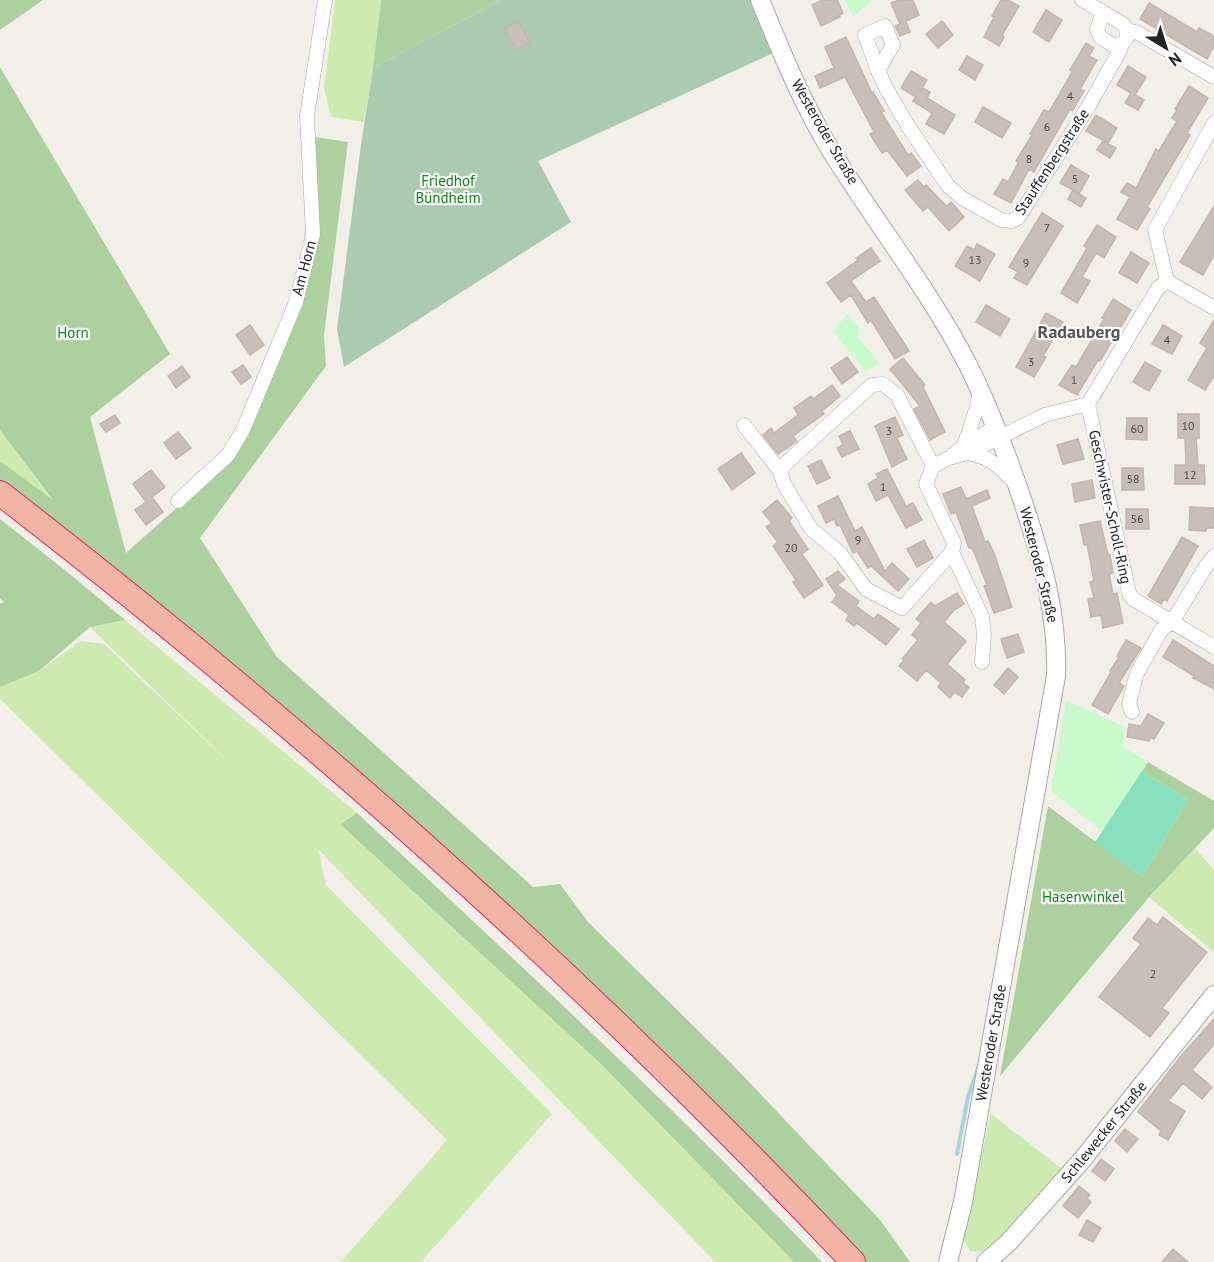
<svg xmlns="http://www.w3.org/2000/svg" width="1214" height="1262" font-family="'PT Sans',sans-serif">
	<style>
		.grass { fill: #cdebb0 }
		.forest { fill: #add19e }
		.cemetery { fill: #aacbaf }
		.park { fill: #c8facc }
		.pitch { fill: #88e0be }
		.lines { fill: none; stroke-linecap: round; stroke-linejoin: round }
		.stream { stroke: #aad3df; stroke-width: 4 }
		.building { fill: #c7bfb8; stroke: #c4b6ab; stroke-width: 1.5 }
		.minor-casing { stroke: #a9a9a9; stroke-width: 15 }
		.tertiary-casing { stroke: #a9a9a9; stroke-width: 20 }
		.trunk-casing { stroke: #dc2a67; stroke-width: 26 }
		.minor { stroke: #fff; stroke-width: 14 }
		.tertiary { stroke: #fff; stroke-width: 18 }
		.trunk { stroke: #f2b4a3; stroke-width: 24 }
		.labels { text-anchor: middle; stroke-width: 4.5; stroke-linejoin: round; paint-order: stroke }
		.number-label { font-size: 12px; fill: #4b4948 }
		.street-label { font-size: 15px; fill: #222; stroke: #fff }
		.park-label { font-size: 15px; fill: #0c8416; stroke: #fff }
		.quarter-label { font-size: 18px; font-weight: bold; fill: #555; stroke: #fff }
	</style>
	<rect width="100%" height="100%" fill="#f2efe9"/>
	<!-- grass -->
	<path class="grass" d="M335 0H381L373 68 364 122 331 117 324 88Z
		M0 430 54 502 0 461Z
		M125 620 357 813 341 823 601 1064 794 1262H715L318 849 326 885 552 1114 421 1262H341L447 1140 0 699V687L39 671 81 641 104 644 241 774 90 627Z
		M1195 848 1214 870V952L1149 897Z
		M991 1114 1062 1169 998 1242 981 1252 970 1251 962 1237Z"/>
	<!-- forest -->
	<path class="forest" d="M0 0H43L0 30Z
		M381 0H501L373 68Z
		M0 67 170 354 90 417 126 553 234 457 301 270 315 137 348 142 324 335 326 366 200 538 277 657 533 887 560 884 588 922 730 1062 881 1221 910 1262H861L577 974 0 483V461L53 500 0 430Z
		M0 519 66 571 125 620 90 627 39 671 0 687V604L4 602 0 598Z
		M1148 762 1214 801V828L1149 897 1000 1076 1048 806 1142 877 1188 800 1142 771Z
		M357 813C515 960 673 1106 822 1262H794L601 1064 340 824Z"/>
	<!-- cemetery -->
	<path class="cemetery" d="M501 0H753L773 53 538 161 571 222 344 367 337 329 361 145 373 68Z"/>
	<!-- park -->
	<path class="park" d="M845 0H873L853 17Z
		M847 314 860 329 858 337 879 363 866 372 833 331Z
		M1066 700 1125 727 1123 747 1148 762 1102 831 1051 791Z"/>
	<!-- pitch -->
	<path class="pitch" d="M1142 771 1188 800 1142 877 1095 842Z"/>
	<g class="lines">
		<!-- stream -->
		<path class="stream" d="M957 1154 968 1097 978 1068"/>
	</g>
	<!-- building -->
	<path class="building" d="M823 0H837L843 13 839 15 840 17 821 26 812 5Z
		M899 0H913L919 15 906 21 910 32 900 36 895 26 900 24 891 3Z
		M1001 0H1008L1019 6 1002 35 1004 37 999 46 984 37 994 17 992 16Z
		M1149 3 1197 32 1199 28 1214 36V46L1207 59 1140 19Z
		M1046 10 1062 20 1049 42 1033 32Z
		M518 21 530 42 516 50 505 29Z
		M942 21 953 35 938 48 926 34Z
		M846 37 872 93 873 92 884 111 881 112 908 155 911 153 921 166 907 176 887 150 882 153 870 134 874 132 845 77 820 88 815 76 834 68 825 47Z
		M1086 43 1094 48 1089 56 1097 60 1080 89 1084 91 1072 111 1070 109 1034 172 1029 169 1011 203 994 194 1003 179 1008 182 1018 163 1016 161 1032 135 1030 134 1044 110 1049 112 1072 72 1070 70Z
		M967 56 983 65 975 80 959 70Z
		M1128 66 1146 77 1135 95 1144 100 1138 110 1125 103 1131 93 1117 85Z
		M911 71 927 80 922 88 930 92 927 98 955 115 944 134 926 124 932 113 913 101 916 97 901 88Z
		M1189 86 1208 98 1187 133 1190 135 1147 207 1150 209 1137 230 1117 219 1130 197 1121 192 1127 183 1136 188 1156 149 1159 151 1177 121 1172 118 1177 110 1175 109Z
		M983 107 1011 123 1002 138 975 122Z
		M1096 115 1117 128 1108 143 1086 131Z
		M1103 141 1116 148 1110 158 1097 150Z
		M1071 165 1089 176 1079 194 1086 198 1081 207 1068 199 1073 190 1078 193 1060 183Z
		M918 180 924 187 926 185 946 206 951 202 964 217 949 231 928 207 923 211 905 190Z
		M1214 206V255L1203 275 1180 262Z
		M1042 213 1063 226 1027 285 1014 278 1018 272 1009 267Z
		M1097 225 1116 237 1104 258 1096 253 1082 277 1090 281 1077 303 1061 293 1087 248 1084 246Z
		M977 244 995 254 980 281 955 266 967 246 974 250Z
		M871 248 880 261 851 281 866 302 874 297 909 351 895 359 871 320 868 323 851 295 841 302 827 283 858 260 856 258Z
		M1131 252 1149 263 1137 283 1119 273Z
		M1113 299 1131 310 1100 361 1098 360 1077 395 1059 385 1072 365 1076 367 1104 319 1102 318Z
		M986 305 1010 319 1000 336 976 322Z
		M1046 313 1063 322 1043 356 1046 357 1034 377 1016 367Z
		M1214 320V376L1205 390 1188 380 1207 348 1200 343Z
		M250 325 264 345 250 355 236 335Z
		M1163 325 1182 336 1172 354 1152 344Z
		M847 357 858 372 842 384 831 368Z
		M903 358 925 385 923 387 945 432 930 440 914 409 920 406 890 369Z
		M1145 362 1161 371 1149 391 1133 382Z
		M243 365 251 377 241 384 232 372Z
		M182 366 190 377 176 388 168 376Z
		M832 385 840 396 822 411 824 414 793 436 797 441 778 454 763 435 771 428 774 433 798 415 794 408 811 396 813 399Z
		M1178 414H1199V438H1196L1198 465H1204L1205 484H1175V465H1186L1185 438H1178Z
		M115 415 120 423 106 432 100 424Z
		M895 417 903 435 897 438 907 459 892 467 875 426Z
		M1127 418H1147V440L1126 439Z
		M850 431 859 449 842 457 837 448 843 445 839 436Z
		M178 432 191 448 176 459 164 443Z
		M1078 439 1084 459 1063 464 1057 445Z
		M741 453 755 473 732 490 718 469Z
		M821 460 830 478 817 484 808 466Z
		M1122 468H1143L1144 490H1122Z
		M887 469 906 506 913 503 922 520 906 528 888 495 876 501 868 484 878 478 876 474Z
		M151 470 165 487 151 498 152 497 163 512 146 525 135 510 146 502 133 484Z
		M1092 480 1095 498 1075 502 1072 484Z
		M961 487 966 499 987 490 990 498 972 506 985 542 988 541 994 553 1012 607 994 613 984 586 987 585 974 552 971 547 969 548 956 512 951 514 943 494Z
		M838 496 855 531 862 527 885 571 892 563 909 579 898 591 871 566 868 568 857 551 853 553 840 525 837 526 834 519 826 523 818 506Z
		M777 500 792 518 789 521 808 549 802 554 823 585 804 598 793 582 796 580 773 546 778 542 766 527 772 523 763 512Z
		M1190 507 1214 508V528H1206V531L1189 530Z
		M1126 509H1148L1149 529H1126Z
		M1100 521 1108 555H1110L1113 573 1109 574 1113 594 1117 593 1123 623 1103 628 1101 615 1091 617 1088 599 1094 598 1090 582 1094 581 1087 544 1084 545 1080 525Z
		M1182 537 1198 546 1167 601 1164 599 1161 604 1148 596Z
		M924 540 933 558 917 567 907 549Z
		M838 571 845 579 837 585 859 601 856 606 874 619 878 614 899 629 886 645 857 623 854 626 846 620 849 615 832 602 837 595 826 579Z
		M957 593 964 604 954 610 944 622 966 641 947 664 965 680 963 683 969 687 962 697 955 692 950 698 938 687 941 683 926 670 917 681 899 666 904 660 902 659 918 640 912 635 921 623 916 619 931 602 935 606Z
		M1018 634 1024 652 1007 658 1001 639Z
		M1126 640 1141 648 1119 683 1124 686 1108 714 1092 705 1111 672 1110 671 1119 657 1117 656Z
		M1173 640 1214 666V689L1193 678 1194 676 1163 657Z
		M1008 668 1018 677 1004 694 994 685Z
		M1148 714 1164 723 1154 739 1151 737 1149 741 1127 737 1129 724 1141 726Z
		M1163 917 1207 952 1162 1008 1169 1013 1150 1037 1099 997 1141 944 1133 938 1148 918 1157 925Z
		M1214 1019V1044L1192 1070 1212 1087 1202 1099 1183 1083 1168 1101 1185 1111 1168 1140 1159 1135 1161 1131 1138 1112 1181 1056Z
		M1125 1129 1138 1139 1127 1152 1115 1141Z
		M1101 1159 1114 1169 1105 1181 1092 1171Z
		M1079 1186 1090 1195 1087 1198 1091 1202 1078 1218 1063 1206Z
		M1087 1220 1101 1228 1093 1242 1079 1235Z
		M1173 1249 1188 1262H1162Z"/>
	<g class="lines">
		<!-- minor casing -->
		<g class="minor-casing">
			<path id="minor" d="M1082 0 1103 12
				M1127 30V38L1122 44 1115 46 1101 38 1097 30 1103 12 1123 24 1127 30 1138 33 1214 77
				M878 71 865 35 885 26 893 45 878 71 886 88 908 126 948 186 962 198 1001 220 1012 221 1018 218 1090 104 1119 52 1122 44
				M1214 123 1155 230 1167 281 1158 288 1088 404 1129 593 1133 599 1214 647
				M1167 281 1214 308
				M744 425 780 471
				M964 446 995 427
				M968 453C988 456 999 466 1013 481
				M953 455 964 446 977 407 980 391
				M933 466 897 395 883 384 872 385 785 464 780 471 784 484 811 529 840 553 866 589 902 608 952 552 954 543 926 484 933 466 949 458 968 453 1045 415 1088 404
				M178 501 228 455 243 430 296 302 313 234 307 116 325 0
				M952 552 982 617 984 634 982 662
				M1132 712 1129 704 1137 673 1162 629 1172 622 1206 566 1214 556"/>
		</g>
		<!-- tertiary casing -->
		<g class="tertiary-casing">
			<path id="tertiary" d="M760 0C780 49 800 98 827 144 872 219 928 287 968 365 991 411 1009 460 1025 508 1043 563 1058 618 1056 676L963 1202 948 1262
				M986 1262 1008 1243 1082 1160 1214 995"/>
		</g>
		<!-- trunk casing -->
		<g class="trunk-casing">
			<path id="trunk" d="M0 493C303 727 590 983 853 1262"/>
		</g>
		<!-- minor -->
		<use href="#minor" class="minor"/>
		<!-- tertiary -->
		<use href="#tertiary" class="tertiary"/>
		<!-- trunk -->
		<use href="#trunk" class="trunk"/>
	</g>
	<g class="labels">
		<!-- number labels -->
		<g class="number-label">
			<text x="1070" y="100">4</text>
			<text x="1047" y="131">6</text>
			<text x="1029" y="163">8</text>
			<text x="1075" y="183">5</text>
			<text x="1047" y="232">7</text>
			<text x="975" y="264">13</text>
			<text x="1026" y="267">9</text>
			<text x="1167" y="344">4</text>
			<text x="1031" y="366">3</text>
			<text x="1074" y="384">1</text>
			<text x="1188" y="430">10</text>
			<text x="1137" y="433">60</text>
			<text x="889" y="435">3</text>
			<text x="1190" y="479">12</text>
			<text x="1133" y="483">58</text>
			<text x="883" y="491">1</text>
			<text x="1137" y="523">56</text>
			<text x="858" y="544">9</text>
			<text x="791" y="552">20</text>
			<text x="1153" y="978">2</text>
		</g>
		<!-- street labels -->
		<g class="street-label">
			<text transform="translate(825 132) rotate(60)" y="5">Westeroder Straße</text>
			<text transform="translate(1052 162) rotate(-57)" y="5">Stauffenbergstraße</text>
			<text transform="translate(304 268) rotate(-75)" y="5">Am Horn</text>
			<text transform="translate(1110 507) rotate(78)" y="5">Geschwister-Scholl-Ring</text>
			<text transform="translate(1039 565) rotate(76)" y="5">Westeroder Straße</text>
			<text transform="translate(991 1043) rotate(-80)" y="5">Westeroder Straße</text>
			<text transform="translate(1104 1132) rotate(-51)" y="5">Schlewecker Straße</text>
		</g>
		<!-- park labels -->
		<g class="park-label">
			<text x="448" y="186">Friedhof<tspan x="448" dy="17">Bündheim</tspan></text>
			<text x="73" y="338">Horn</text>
			<text x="1083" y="902">Hasenwinkel</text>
		</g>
		<!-- quarter labels -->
		<g class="quarter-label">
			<text x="1079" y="338">Radauberg</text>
		</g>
	</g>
	<!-- north arrow -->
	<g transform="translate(1166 48) rotate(142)" stroke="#ffffff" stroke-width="4.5" paint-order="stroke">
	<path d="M0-4.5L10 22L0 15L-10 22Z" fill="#222222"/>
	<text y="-9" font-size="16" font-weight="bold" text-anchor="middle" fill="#222222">N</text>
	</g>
</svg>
